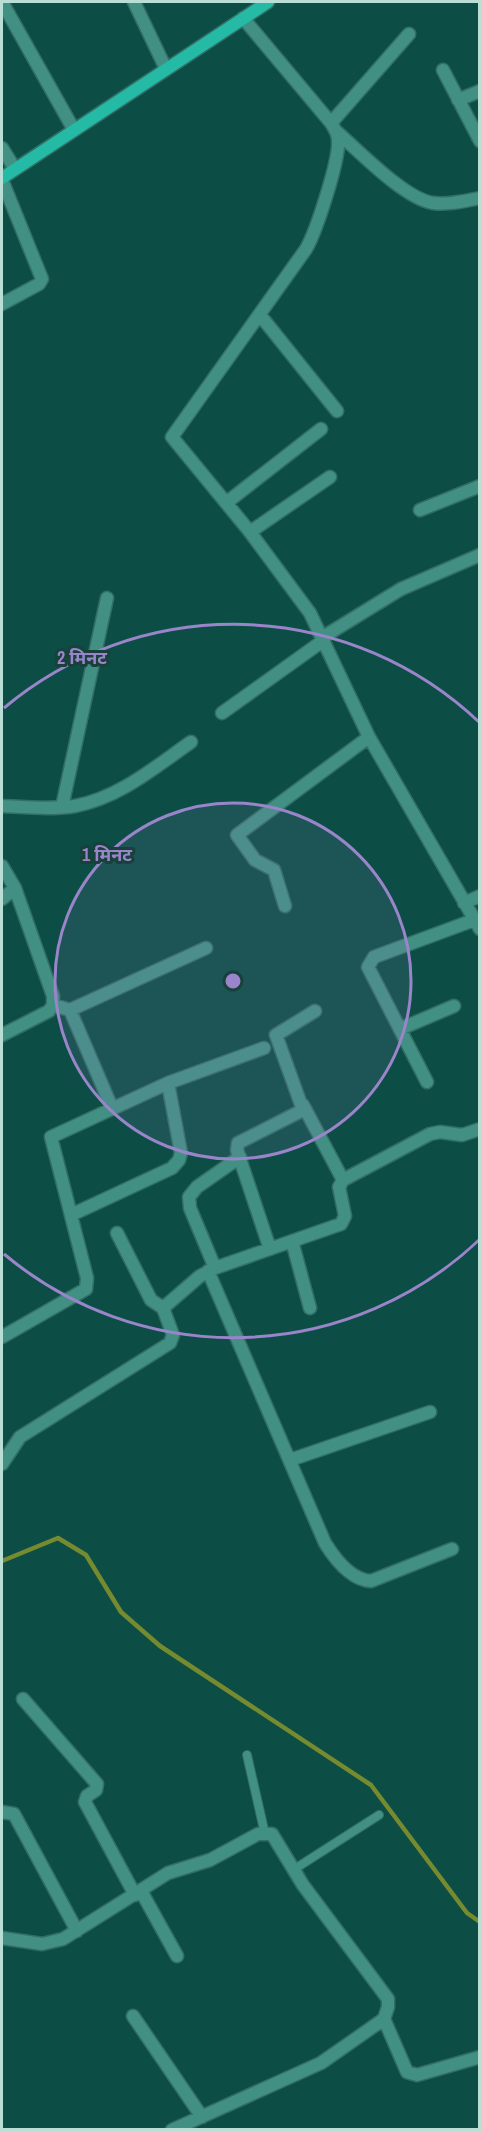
<svg xmlns="http://www.w3.org/2000/svg" width="481" height="2131" font-family="'Archivo Narrow','Noto Sans Devanagari',sans-serif">
	<style>
		.lines { fill: none; stroke-linecap: round; stroke-linejoin: round }
		.stream { stroke: #768a2f; stroke-width: 4.5 }
		.lane-casing { stroke: #326e65; stroke-width: 10 }
		.street-casing { stroke: #326e65; stroke-width: 15 }
		.secondary-casing { stroke: #326e65; stroke-width: 15 }
		.lane { stroke: #419083; stroke-width: 8 }
		.street { stroke: #419083; stroke-width: 12 }
		.secondary { stroke: #24baa6; stroke-width: 12 }
		.ring { fill: none; stroke: #9a85ca; stroke-width: 3 }
		.centre { fill: #9a85ca; stroke: #17413a; stroke-width: 3 }
		.ring-label { font-size: 18px; text-anchor: middle; font-weight: bold; fill: #9a85ca; stroke: #17413a; stroke-width: 6; stroke-linejoin: round; paint-order: stroke }
	</style>
	<rect width="100%" height="100%" fill="#0c4e45"/>
	<g class="lines">
		<!-- stream -->
		<path class="stream" d="M2 1561 58 1538 86 1555 121 1612 160 1646 371 1785 467 1913 480 1922"/>
		<!-- lane casing -->
		<g class="lane-casing">
			<path id="lane" d="M247 1755 265 1834
				M293 1870 379 1815"/>
		</g>
		<!-- street casing -->
		<g class="street-casing">
			<path id="street" d="M2 2 74 130
				M134 2 166 69
				M243 18 331 123C334 128 338 133 338 140 340 159 316 232 306 249L172 437 250 532 310 613 369 737 480 929
				M443 70 480 141
				M458 100 480 91
				M331 123 409 34
				M337 132C360 152 405 199 433 203 449 205 464 201 480 198
				M2 148 15 169
				M2 180 42 279 39 284 2 304
				M260 315 337 411
				M226 503 321 429
				M420 510 480 486
				M250 532 330 477
				M323 637 401 589 480 555
				M222 713 324 640
				M2 806C26 807 51 810 75 806 119 798 155 767 191 742
				M62 807 107 598
				M2 866 15 888 53 996V1005L49 1011 2 1035
				M2 899 15 888
				M464 903 480 896
				M285 906 274 870 255 860 237 835 369 737
				M53 1005 70 1010 112 1108
				M70 1010 206 948
				M400 1029 454 1006
				M427 1082 368 967 374 957 474 920
				M303 1105 343 1180
				M71 1215 172 1168 179 1160 181 1153 168 1083
				M117 1233 151 1300 163 1308
				M292 1241 310 1308
				M270 1249 237 1150 238 1143 303 1110 276 1035 315 1011
				M215 1268 190 1208 189 1197 197 1187 240 1157
				M208 1271 325 1543C335 1559 351 1580 371 1581L452 1549
				M2 1337 86 1289 87 1278 51 1137 168 1083 264 1048
				M290 1460 430 1412
				M2 1464 20 1437 170 1343 173 1335 163 1308 200 1276 215 1268 341 1224 345 1216 339 1187 343 1180 430 1134 440 1132 462 1135 480 1129
				M23 1699 97 1784 96 1790 87 1796 85 1802 135 1895
				M2 1812 14 1814 77 1931
				M141 1891 177 1956
				M2 1938 42 1944 63 1939 168 1873 210 1860 258 1834H272L303 1885 388 1999V2007L384 2019 407 2072 417 2075 480 2057
				M133 2016 202 2117
				M172 2130 321 2063 384 2019"/>
		</g>
		<!-- secondary casing -->
		<g class="secondary-casing">
			<path id="secondary" d="M2 178 268 2"/>
		</g>
		<!-- lane -->
		<use href="#lane" class="lane"/>
		<!-- street -->
		<use href="#street" class="street"/>
		<!-- secondary -->
		<use href="#secondary" class="secondary"/>
	</g>
	<!-- distance rings -->
	<circle cx="233" cy="981" r="178" fill="#9a85ca" fill-opacity=".12"/>
	<g class="ring">
		<circle cx="233" cy="981" r="178"/>
		<path d="M479 1240A357 357 0 0 1 4 1254M4 708A357 357 0 0 1 479 722"/>
	</g>
	<circle cx="233" cy="981" r="9" class="centre"/>
	<g class="ring-label">
		<text x="82" y="664">2 मिनट</text>
		<text x="107" y="861">1 मिनट</text>
	</g>
	<!-- border -->
	<rect width="481" height="2131" fill="none" stroke="#b9ded6" stroke-width="6"/>
</svg>
